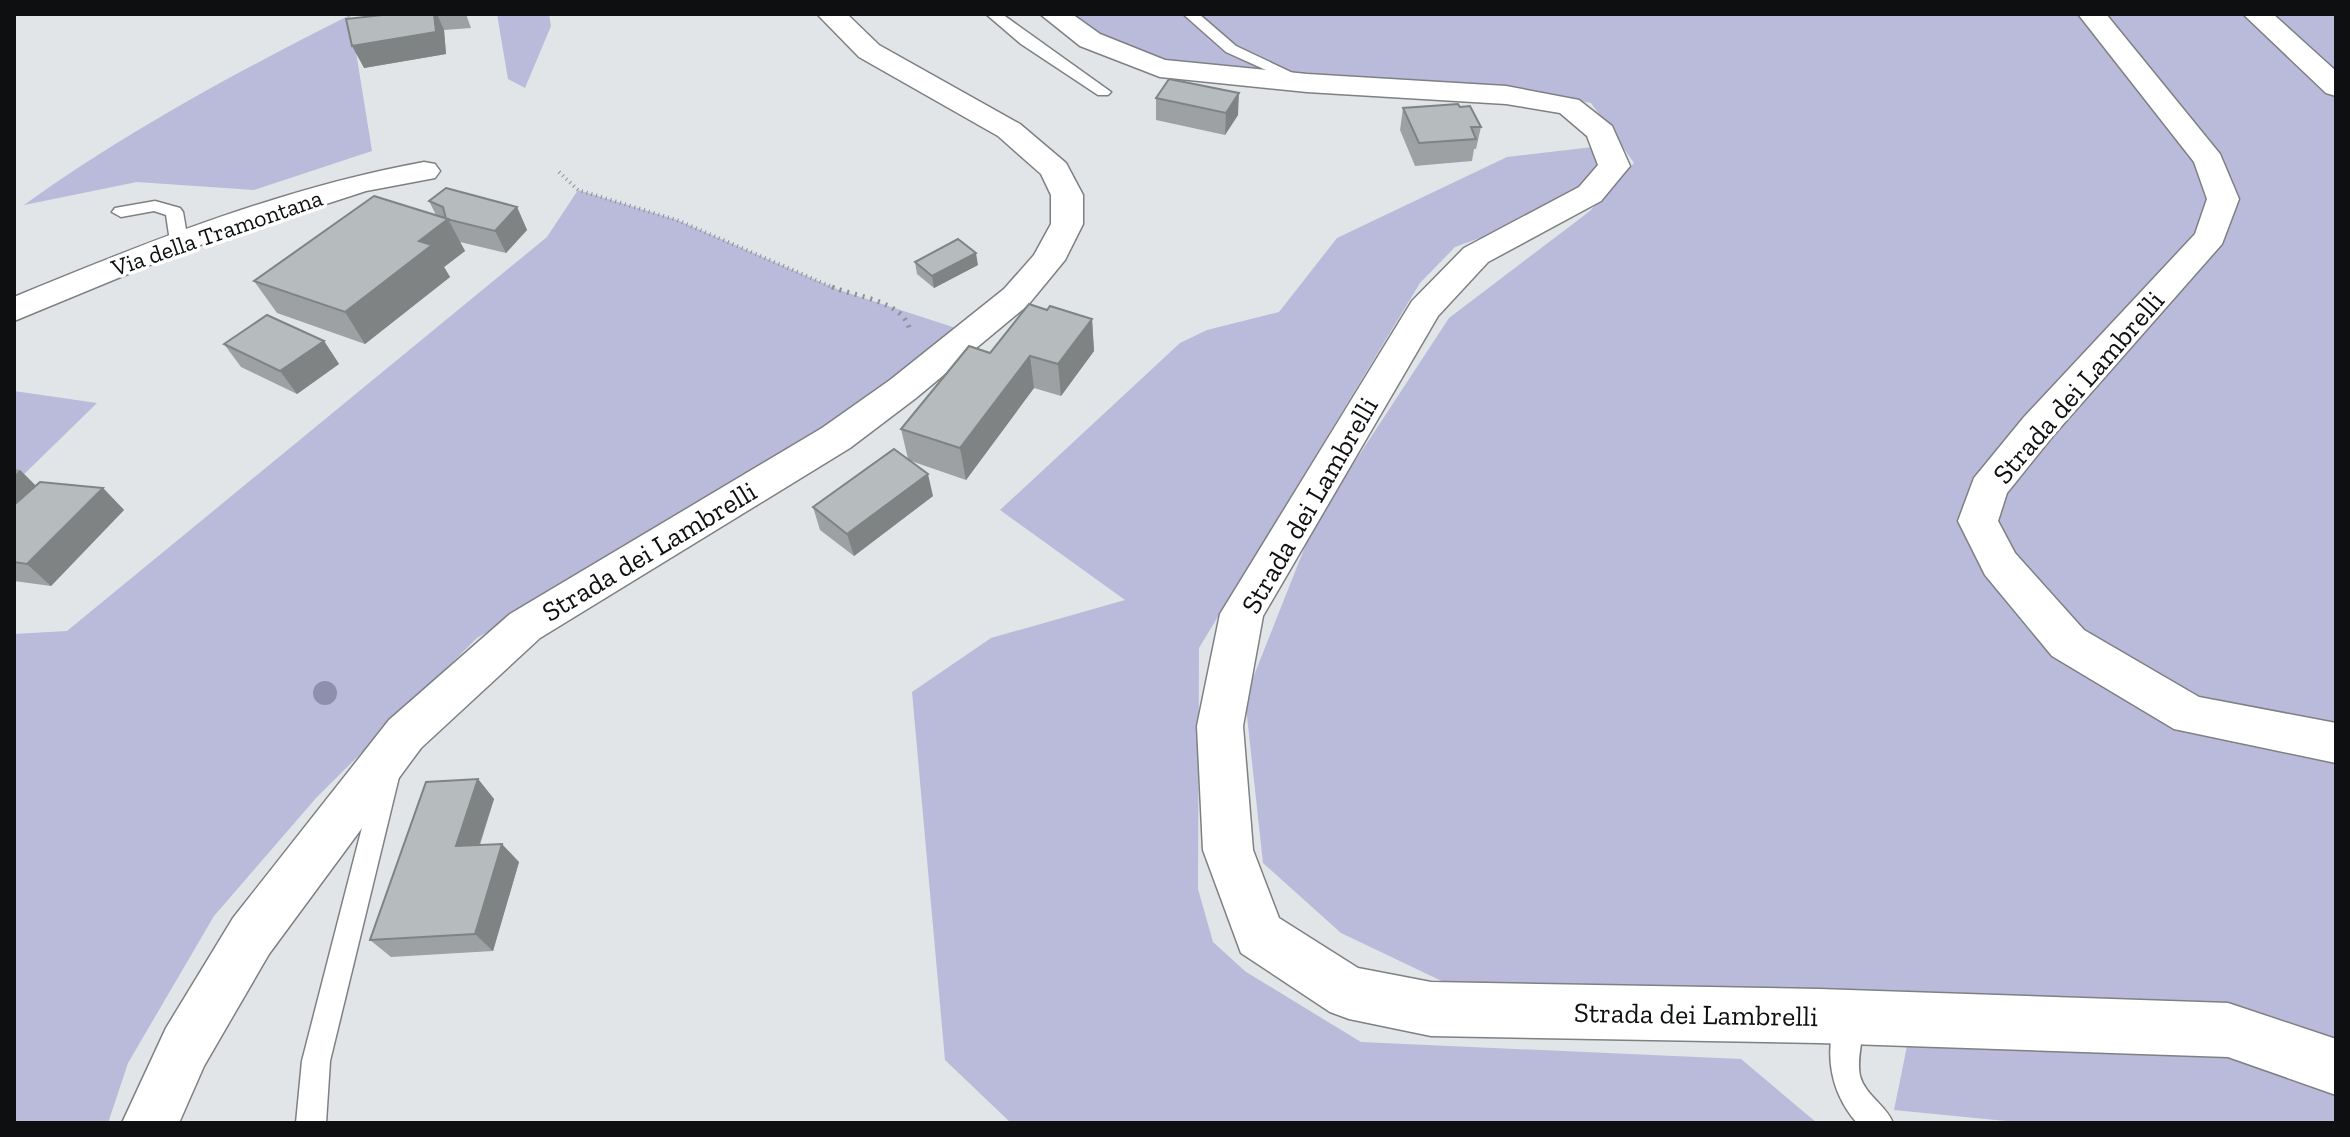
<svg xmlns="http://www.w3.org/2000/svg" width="2350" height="1137" font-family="'Zilla Slab',serif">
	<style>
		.green { fill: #babada }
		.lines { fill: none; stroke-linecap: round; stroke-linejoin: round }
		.lane-casing { stroke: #7d8183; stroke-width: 3 }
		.street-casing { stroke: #7d8183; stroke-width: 3 }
		.path-far1 { stroke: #8d9092; stroke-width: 4; stroke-dasharray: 1 4; stroke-linecap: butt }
		.path { stroke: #8d9092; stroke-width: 5; stroke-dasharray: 2 6; stroke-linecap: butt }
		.lane { fill: #fff; fill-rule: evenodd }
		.street { fill: #fff; fill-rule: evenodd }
		.tree { fill: #8e8ead }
		.wall { fill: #9da1a3 }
		.shaded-wall { fill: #7f8384 }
		.building { fill: #b6bbbd; stroke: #7f8384; stroke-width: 2 }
		.labels { text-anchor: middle; stroke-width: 7; stroke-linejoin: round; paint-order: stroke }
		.far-street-label { font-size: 24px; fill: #0d0f10; stroke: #fff }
		.street-label { font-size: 28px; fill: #0d0f10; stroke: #fff }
	</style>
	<rect width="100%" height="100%" fill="#e1e5e8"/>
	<!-- green -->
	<path class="green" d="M497 14H549L551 26 525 88 508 79Z
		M1064 14H2336V1123H2026L1894 1110 1918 992 1448 984 1341 933 1263 863 1245 698 1314 524 1449 318 1590 211 1634 163 1591 103 1512 88 1248 72 1153 61 1090 34Z
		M350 15 372 151 254 190 137 182 24 205C127 131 237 72 350 15Z
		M1593 147 1597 166 1590 184 1510 227 1455 247 1420 283 1199 648 1198 889 1213 942 1246 972 1361 1042 1741 1059 1817 1123H1011L945 1060 912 692 991 638 1125 600 1000 510 1180 343 1207 330 1279 312 1337 238 1507 157Z
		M578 190 677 220 839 290 962 330 787 454 477 638 316 798 214 916 128 1063 108 1123H14V634L67 631 547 237Z
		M14 391 97 403 14 484Z"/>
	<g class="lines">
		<!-- lane casing -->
		<g class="lane-casing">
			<path id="lane" d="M986 14H1002L1111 92 1108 95H1098L1021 44Z
				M1183 14H1199L1236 46 1314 83 1306 88 1301 86 1226 52Z
				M155 201 180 208 183 212 188 241 185 245 179 246 170 241 166 215 154 211 121 217 112 212 115 208Z
				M387 766 396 769 399 777 330 1061 326 1123H296L302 1061 375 777 378 769Z
				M1850 1003 1860 1007C1869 1028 1855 1053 1860 1076 1865 1095 1886 1105 1893 1123H1857C1828 1090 1823 1047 1840 1007Z"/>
		</g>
		<!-- street casing -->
		<g class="street-casing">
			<path id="street" d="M817 14H847L879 45 1020 124 1066 163 1083 195V224L1065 260 1028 305 916 398 850 448 540 638 421 748 269 954 204 1066 179 1123H122L166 1028 233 918 389 720 510 614 822 428 890 380 1004 289 1034 255 1051 224V195L1041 174 998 136 859 57Z
				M1040 14H1072L1100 34 1165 60 1307 74 1506 86 1579 100 1612 126 1630 166 1601 201 1488 262 1438 316 1263 616 1243 726 1253 850 1279 918 1358 968 1431 982 1819 989 2228 1003 2336 1039V1095L2228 1057 1819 1043 1431 1036 1349 1019 1330 1012 1241 953 1203 850 1197 726 1220 614 1412 301 1464 248 1579 187 1598 165 1587 136 1560 113 1506 104 1307 92 1160 77 1080 46Z
				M2078 14H2106L2220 154 2239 199 2222 244 2052 437 2007 493 1998 521 2015 553 2084 630 2199 697 2336 723V763L2174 729 2052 656 1985 575 1958 521 1974 478 2024 417 2195 234 2207 199 2194 162Z
				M2243 14H2273L2336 71V96L2326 93Z
				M424 162 435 164 440 171 435 178 366 191 191 248 14 321V297C147 242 282 188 424 162Z"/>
		</g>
		<!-- path-far1 -->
		<path class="path-far1" d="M559 172 578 190 677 220 837 289"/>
		<!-- path -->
		<path class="path" d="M832 287C856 297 906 301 910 332"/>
		<!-- lane -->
		<use href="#lane" class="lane"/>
		<!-- street -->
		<use href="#street" class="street"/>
	</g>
	<!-- trees -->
	<circle class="tree" cx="325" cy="693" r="12"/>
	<!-- wall -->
	<path class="wall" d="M379 14H466L471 28 444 30 446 54 364 68Z
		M1156 98 1238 115 1225 135 1156 120Z
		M1403 108 1481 127 1476 149H1474L1472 161 1415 166 1400 130Z
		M429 201 517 207 527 230 506 253 460 242 465 251 444 267 450 277 365 344 277 313 254 281 436 215Z
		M915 262 978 265 934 288 917 274Z
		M1047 310 1092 319 1094 351 1061 396 1034 388 966 480 911 461 933 496 854 556 820 530 813 507 908 459 901 429 990 353Z
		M324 341 339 364 297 394 241 367 224 344Z
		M14 469 20 470 36 486 103 488 124 510 51 586 14 581Z
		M478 779 494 799 480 845 519 862 493 951 391 957 370 940Z"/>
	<!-- shaded-wall -->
	<path class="shaded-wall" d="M434 14H437L444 30 446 54 364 68 352 46Z
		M1239 93 1238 115 1225 135 1226 113Z
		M517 207 527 230 506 253 495 231Z
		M448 219 465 251 444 267 450 277 365 344 345 312 419 241Z
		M976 253 978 265 934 288 932 276Z
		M1092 319 1094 351 1061 396 1058 364Z
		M324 341 339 364 297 394 280 371Z
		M1030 356 1034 388 966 480 960 448Z
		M20 470 52 502 14 538V476Z
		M928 474 933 496 854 556 847 534Z
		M103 488 124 510 51 586 27 564Z
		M478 779 494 799 473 864 456 846Z
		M502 844 519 862 493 951 475 934Z"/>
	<!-- building -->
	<path class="building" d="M391 14H434L436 32 352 46 346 19Z
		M1169 79 1239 93 1226 113 1156 98Z
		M1458 104 1460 107 1470 106 1481 127H1471L1476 139 1419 143 1403 108Z
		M446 188 517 207 495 231 446 219 443 207 429 201Z
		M374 196 448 219 419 241 432 245 345 312 254 281Z
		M958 239 976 253 932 276 915 262Z
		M1029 304 1047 310 1050 306 1092 319 1058 364 1030 356 960 448 901 429 969 346 990 353Z
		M267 315 324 341 280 371 224 344Z
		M894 449 928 474 847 534 813 507Z
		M40 482 103 488 27 564 14 562V505Z
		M478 779 456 846 502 844 475 934 370 940 426 782Z"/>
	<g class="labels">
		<!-- far-street labels -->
		<g class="far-street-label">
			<text transform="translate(217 233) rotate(-19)" y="8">Via della Tramontana</text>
		</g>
		<!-- street labels -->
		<g class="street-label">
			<text transform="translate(2078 387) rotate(-49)" y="10">Strada dei Lambrelli</text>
			<text transform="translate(1309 505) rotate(-60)" y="10">Strada dei Lambrelli</text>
			<text transform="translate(649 551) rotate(-31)" y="10">Strada dei Lambrelli</text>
			<text transform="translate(1696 1014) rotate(1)" y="10">Strada dei Lambrelli</text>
		</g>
	</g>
	<!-- border -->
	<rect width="2350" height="1137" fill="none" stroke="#0d0f10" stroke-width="32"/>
</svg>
